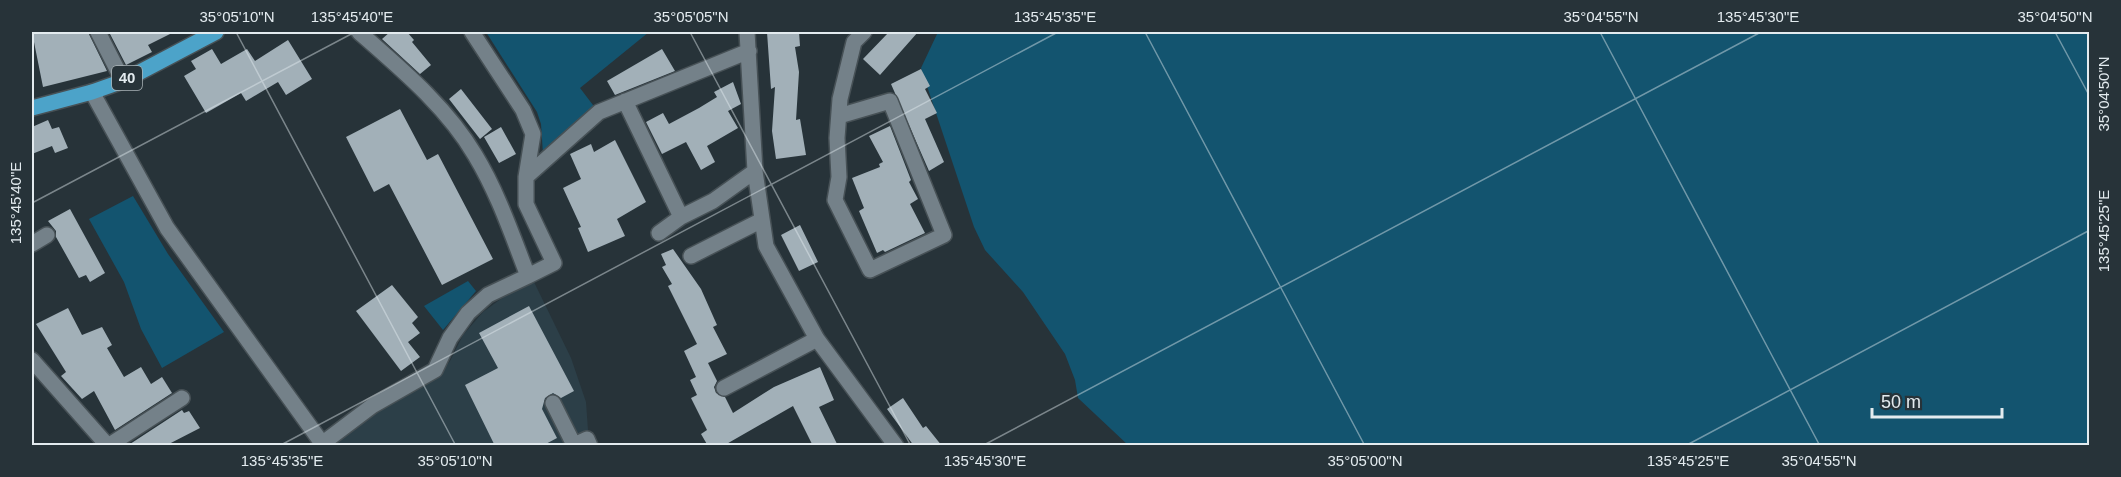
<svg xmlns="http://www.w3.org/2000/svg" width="2121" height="477" font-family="Arial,sans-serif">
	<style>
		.built { fill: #2c3f48 }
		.green { fill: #13546f }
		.building { fill: #a2b0b8 }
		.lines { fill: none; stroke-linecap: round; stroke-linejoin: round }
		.minor-casing { stroke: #475156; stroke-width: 18 }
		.major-casing { stroke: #475156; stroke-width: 18 }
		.minor { stroke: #748189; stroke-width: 15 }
		.major { stroke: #4ca3c9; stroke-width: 15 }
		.ticks { fill: none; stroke: #e3ebef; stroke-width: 1.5; stroke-opacity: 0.45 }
		.labels { text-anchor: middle; stroke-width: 6; stroke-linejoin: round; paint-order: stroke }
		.shield { fill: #273339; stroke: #abb4b8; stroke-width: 1.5 }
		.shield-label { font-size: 15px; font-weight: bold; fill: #e3ebef }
		.neatline { fill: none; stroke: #e3ebef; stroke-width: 2 }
		.ticks-label { font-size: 15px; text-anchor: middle; fill: #e3ebef }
	</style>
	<rect width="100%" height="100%" fill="#273339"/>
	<!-- built -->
	<path class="built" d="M534 282 571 358 586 402 588 430 596 445 333 446 389 404 435 379 450 361 463 335 483 312 509 293Z"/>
	<!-- green -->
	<path class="green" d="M486 32H649L580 88 596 109 543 154 541 124 537 112Z
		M938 32H2089V445H1128L1078 398 1075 380 1065 354 1023 292 985 250 974 227 921 68Z
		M133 196 168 254 224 332 162 368 141 329 124 282 89 219Z
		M468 281 476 291 443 330 424 306Z"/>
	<!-- building -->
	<path class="building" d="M32 32H88L107 71 43 87Z
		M109 32H174L148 45 152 52 126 65Z
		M390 32H407L414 40 412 42 431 65 420 74 382 39Z
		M767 32H799L800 46 795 47 799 72 796 120 800 119 806 155 776 159 772 131 775 87 771 89Z
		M889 32H918L880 75 863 59Z
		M288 40 312 79 286 95 278 82 246 101 241 93 206 113 184 76 196 69 191 61 212 49 221 64 247 49 255 61Z
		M662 49 675 71 615 95 607 81Z
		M921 69 930 86 925 89 937 113 925 119 944 162 929 171 891 84Z
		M733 82 741 104 728 111 738 128 707 146 715 162 701 170 686 142 662 154 646 122 663 113 669 124 699 108 717 97 714 92Z
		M461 89 492 129 480 139 449 99Z
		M400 109 427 160 438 154 493 259 442 285 389 184 374 192 346 137Z
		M48 120 52 129 59 127 68 148 55 153 52 146 32 154V127Z
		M890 126 911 180 909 182 918 199 910 204 925 233 885 252 883 250 877 253 859 211 864 208 852 178 880 167 879 164 883 162 869 136Z
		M501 127 516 154 499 163 484 137Z
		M615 140 646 202 617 219 625 236 588 252 578 228 581 227 563 188 581 179 570 154 591 144 594 152Z
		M70 209 105 273 90 282 86 275 79 278 56 237V231L48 221Z
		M800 225 818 262 799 271 781 235Z
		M673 249 701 289 717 325 713 327 727 354 708 363 717 381 714 387 716 393 725 397 733 413 774 387 820 367 834 400 819 407 838 446H813L793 406 723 446H708L701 434 707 430 691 398 697 395 690 380 696 377 684 351 697 344 668 286 672 284 662 267 666 265 661 254Z
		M392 285 418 317 412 323 420 333 408 342 420 357 401 371 356 311Z
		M529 306 574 391 561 398 553 393 545 398 542 409 557 438 542 446H495L465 385 498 368 479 333Z
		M68 308 82 335 102 327 112 345 107 348 124 377 141 367 151 384 162 377 172 393 115 430 94 391 82 399 61 376 66 372 36 324Z
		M903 398 923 428 926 426 942 446H914L887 409Z
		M182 410 184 413 189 411 200 428 165 446H127Z"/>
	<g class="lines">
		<!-- minor casing -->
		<g class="minor-casing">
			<path id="minor" d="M98 32 123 81
				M472 32 523 110 533 134 526 177V204L554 263 528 276
				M747 32 755 171 766 246 817 339 896 446
				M92 92 167 228 324 446
				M625 101 681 217 713 201 755 171
				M839 116 890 101 944 235 870 270 835 200 839 177 837 138 840 99 854 42 864 32
				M526 177 599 112 749 51
				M659 233 681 217
				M32 244 47 235
				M691 256 762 220
				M32 360 108 446
				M724 388 817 339
				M553 403 574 445 587 439 590 446
				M108 446 182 398
				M319 446 372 406 435 370 450 338 468 313 488 295 528 276C512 235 498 193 475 155 447 107 400 68 359 32"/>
		</g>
		<!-- major casing -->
		<g class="major-casing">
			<path id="major" d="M32 108 92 92 123 81 216 32"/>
		</g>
		<!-- minor -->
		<use href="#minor" class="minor"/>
		<!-- major -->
		<use href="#major" class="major"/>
	</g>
	<!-- ticks -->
	<path class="ticks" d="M236 32 456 446M690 32 911 446M1145 32 1365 446M1600 32 1820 446M2055 32 2090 97M32 203 355 32M279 446 1058 32M982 446 1761 32M1685 446 2090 230"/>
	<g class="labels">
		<!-- shield labels -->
		<rect class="shield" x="112" y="66" width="30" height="24" rx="4.5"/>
		<g class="shield-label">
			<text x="127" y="83">40</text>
		</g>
	</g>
	<!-- border -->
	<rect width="2121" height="477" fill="none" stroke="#273339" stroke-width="66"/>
	<!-- scale -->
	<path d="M1872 408v9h130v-9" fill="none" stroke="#e3ebef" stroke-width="3"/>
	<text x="1881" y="408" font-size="18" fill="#e3ebef" stroke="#273339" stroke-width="4.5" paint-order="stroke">50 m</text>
	<rect x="33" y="33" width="2055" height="411" class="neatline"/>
	<g class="ticks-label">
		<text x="237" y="22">35°05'10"N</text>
		<text x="352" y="22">135°45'40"E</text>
		<text x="691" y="22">35°05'05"N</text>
		<text x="1055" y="22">135°45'35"E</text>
		<text x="1601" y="22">35°04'55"N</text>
		<text x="1758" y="22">135°45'30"E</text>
		<text x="2055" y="22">35°04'50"N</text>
		<text transform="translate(2104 94) rotate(-90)" y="5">35°04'50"N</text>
		<text transform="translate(16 203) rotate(-90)" y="5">135°45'40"E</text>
		<text transform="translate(2104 231) rotate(-90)" y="5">135°45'25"E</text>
		<text x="282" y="466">135°45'35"E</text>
		<text x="455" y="466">35°05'10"N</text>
		<text x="985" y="466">135°45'30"E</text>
		<text x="1365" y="466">35°05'00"N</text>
		<text x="1688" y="466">135°45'25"E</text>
		<text x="1819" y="466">35°04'55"N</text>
	</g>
</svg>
